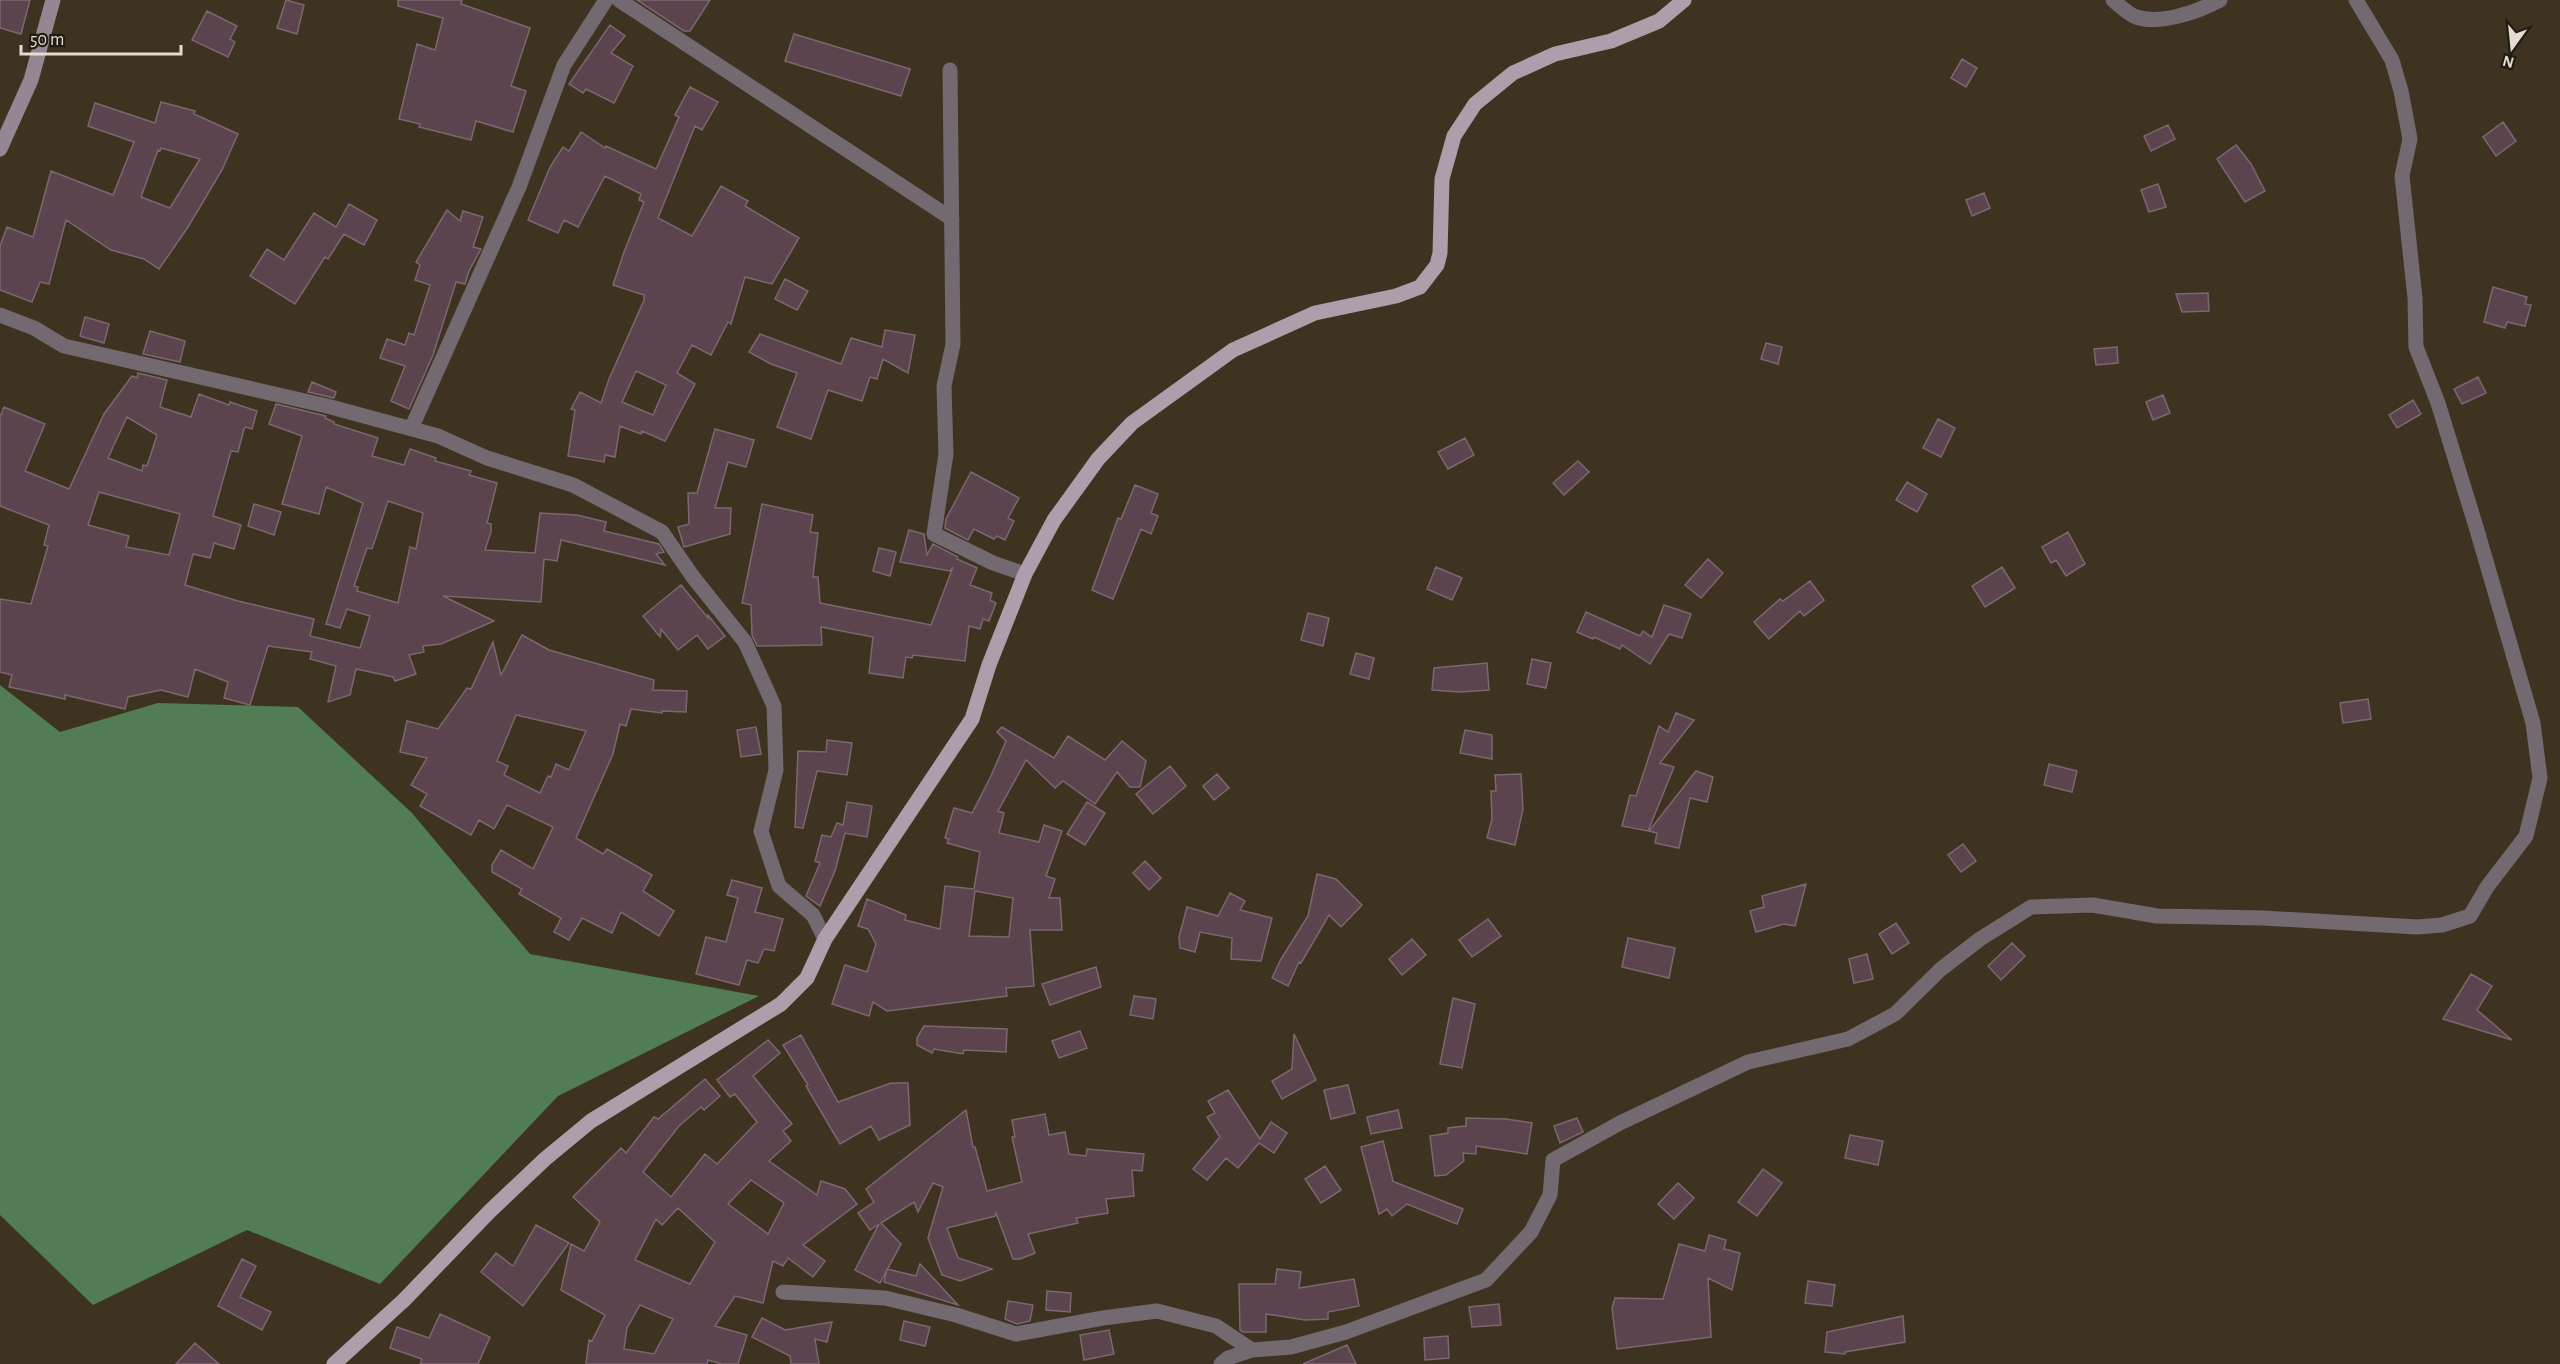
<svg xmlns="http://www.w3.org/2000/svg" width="2560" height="1364" font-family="'Alegreya Sans',sans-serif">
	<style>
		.forest { fill: #527c54 }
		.building { fill: #5b444d; stroke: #7e666f; stroke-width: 1.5; fill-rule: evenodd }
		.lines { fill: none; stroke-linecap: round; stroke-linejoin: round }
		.minor { stroke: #726971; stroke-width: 15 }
		.secondary { stroke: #948692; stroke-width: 15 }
		.primary { stroke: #ae9dab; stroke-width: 15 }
	</style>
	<rect width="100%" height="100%" fill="#3e3321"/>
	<!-- forest -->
	<path class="forest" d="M0 685 60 732 158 703 298 707 412 813 530 954 759 996 558 1096 380 1284 247 1230 93 1305 0 1215Z"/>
	<!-- building -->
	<path class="building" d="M0 0H30L21 34 0 28Z
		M286 0 304 5 297 34 277 28Z
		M398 0H462L461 4 530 28 511 86 526 91 513 132 476 121 471 140 419 127 420 124 399 119 417 44 435 50 443 18 398 6Z
		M637 0H710L690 31H684Z
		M207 11 237 26 230 39 235 42 228 57 192 40Z
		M610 25 625 36 611 53 633 66 614 103 586 89 583 93 569 84Z
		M794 34 910 69 901 96 785 61Z
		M1962 59 1977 68 1966 87 1951 78Z
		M690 87 718 102 702 130 695 126 658 218 692 236 721 186 748 201 745 206 799 238 772 284 745 277 731 324 728 322 711 355 692 345 677 373 695 384 665 441 642 431 641 434 620 426 615 457 605 455 604 462 568 456 575 410 571 409 580 392 601 403 609 379 644 300V295L613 285 624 252 644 202 639 200 641 194 605 176 578 227 564 220 558 233 528 220 550 167 563 147 569 151 581 132 605 148 606 146 656 169 679 117 675 115ZM636 371 666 385 653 415 622 402Z
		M161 102 195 111 194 114 238 134 222 170 188 227 159 269 144 259 111 250 66 220 49 284 40 282 32 302 0 290V246L7 227 33 237 51 171 113 195 134 142 88 126 95 103 155 123ZM161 148 200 159 170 208 141 197 158 150 160 151Z
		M2503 122 2516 141 2496 156 2483 137Z
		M2168 125 2175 139 2151 151 2144 136Z
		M2236 145 2251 164 2265 191 2245 202 2217 159Z
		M2158 184 2166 207 2149 212 2141 190Z
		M1984 193 1990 208 1972 216 1966 200Z
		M349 204 377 220 364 245 344 234 328 259 325 257 295 304 250 276 267 249 284 260 314 213 336 227Z
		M447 210 460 221 463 211 483 217 473 247 481 249 469 271 465 284 456 282 433 355 409 409 391 401 405 366 380 358 387 339 405 345 409 333 414 335 430 285 415 280 420 265 416 262Z
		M785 279 808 291 797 310 775 299Z
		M2493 287 2527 297 2525 304 2531 305 2525 326 2507 322 2505 328 2484 322Z
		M2208 293 2209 311 2182 312 2176 294Z
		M85 317 109 324 104 343 80 336Z
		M885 330 915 335 908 373 883 359 877 379 870 377 862 401 828 390 811 439 777 427 797 373 771 364 749 352 760 334 841 364 851 338 882 347Z
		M150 331 185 341 180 362 143 354Z
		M1766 343 1782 347 1778 364 1761 359Z
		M2117 347 2118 363 2096 365 2094 349Z
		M138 373 167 380 160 407 191 417 199 394 229 405 230 402 257 411 252 429 246 427 244 429 238 452 231 451 213 516 241 525 234 549 214 543 210 558 193 554 185 585 238 601 314 619 310 636 360 648 370 616 347 609 340 628 326 624 363 503 326 487 319 514 282 504 302 436 269 424 276 404 326 416 325 418 334 422V424L378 438 372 456 404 465 410 449 436 458 435 461 471 471 469 475 497 483 487 523 491 524V532L485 550 535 553 540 513 577 515 606 522 604 531 659 544 664 552 656 554 665 565 561 540 557 561 544 559 541 602 443 596 494 621 441 644 423 646 424 652 409 655 416 674 395 681 393 677 356 669 350 695 328 702 336 666 310 659 312 652 268 646 250 705 224 698 228 682 195 669 188 697 161 690 128 697 125 709 65 695V699L9 687 12 675 0 672V599L31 604 48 546 44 545 49 525 0 506V417L4 407 45 424 25 471 69 489 104 414 132 376 137 378ZM127 417 157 435 147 466 143 465 142 471 108 458ZM99 492 180 514 169 555 126 547 129 536 88 525ZM388 501 423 513 416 549 410 547 398 603 357 591 358 587 354 586 367 548 372 549Z
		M2478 377 2486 393 2462 404 2454 389Z
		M312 382 336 392 334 398 308 392Z
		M2163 395 2170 413 2153 420 2146 402Z
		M2413 400 2421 414 2397 428 2389 415Z
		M1938 419 1955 428 1941 457 1923 448Z
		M715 429 754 440 746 467 728 462 715 508H731L730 534 684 547 678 527 689 524 688 493H697Z
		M1465 438 1474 455 1448 469 1438 452Z
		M1578 461 1589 472 1564 495 1553 483Z
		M971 472 1019 498 1008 518 1014 521 1005 540 997 536 994 539 974 529 968 540 945 528 946 519Z
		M1907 482 1927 494 1917 512 1896 500Z
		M1135 485 1158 494 1151 513 1158 516 1151 534 1141 529 1113 599 1092 590 1118 518 1121 519Z
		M254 504 281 512 274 535 248 526Z
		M762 504 813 515 810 532 818 533 813 577H818L820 603 931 625 953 567 950 571 900 562 909 530 924 534 927 555 933 544 958 557 957 559 977 568 970 585 992 593 990 600 996 603 989 621 983 619 980 629 969 626 965 661 913 655 912 658 906 657 903 678 869 673 873 637 821 627 822 645 757 646 752 635 751 605 742 603Z
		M2068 532 2085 564 2066 576 2056 560 2051 563 2042 547Z
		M879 548 896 552 890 576 873 571Z
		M1708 559 1723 573 1701 598 1685 585Z
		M1436 567 1462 578 1452 600 1427 589Z
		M2002 567 2015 588 1985 607 1972 586Z
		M1810 581 1824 600 1804 616 1800 611 1769 639 1754 622 1780 599 1783 601Z
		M681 585 708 618V615L725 636 708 649 697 635 678 650 661 629 660 637 643 616Z
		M1664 605 1691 614 1682 638 1669 634 1650 664 1622 645 1620 649 1594 637 1593 639 1577 632 1586 612 1640 636 1643 631 1652 637Z
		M1308 613 1329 618 1323 646 1301 640Z
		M522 635 549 650 654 680 653 690 687 691 686 712 662 711V713L631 709 626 726 620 724 613 754 576 838 603 854 607 849 652 875 643 891 674 911 659 936 621 912 612 933 582 918 569 940 554 932 561 918 519 894 522 889 492 872V865L501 850 533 869 553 827 507 805 494 829 479 820 471 835 420 806 427 794 411 785 427 758 400 752 407 721 438 729 467 688 471 689 493 642 501 675ZM516 715 586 731 569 770 556 764 551 777 548 776 540 793 504 775 508 766 497 761Z
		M1356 653 1374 658 1369 679 1350 674Z
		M1532 659 1551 663 1546 688 1527 684Z
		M1487 663 1489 690 1460 692 1432 690 1434 668Z
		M2368 699 2371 719 2343 723 2340 703Z
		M1676 713 1694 720 1660 763 1674 767 1648 831 1622 826 1630 795 1636 796 1659 726 1668 732Z
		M756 727 761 754 741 757 737 730Z
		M1002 727 1054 758 1068 736 1105 760 1122 741 1146 761 1140 787H1130L1117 772 1095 804 1063 781 1055 788 1026 760 998 811 1004 813 999 833 1039 842 1044 825 1062 831 1046 876 1055 879 1049 898H1060L1062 930H1030L1034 986 1006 988 1007 996 887 1011 873 1002 869 1016 832 1004 845 965 867 972 876 944 868 929 858 926 867 899 906 915 905 920 940 929 945 886 974 889 980 852 947 843 949 839 945 838 954 808 972 813 991 776 1006 741 997 732ZM975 891 1013 898 1009 937 969 936Z
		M1465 730 1492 735V759L1460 753Z
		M827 740 852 743 847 775 817 771 803 828 795 827 798 751 826 752Z
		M2049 764 2077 771 2072 792 2044 785Z
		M1170 766 1186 786 1153 814 1136 794Z
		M1696 771 1713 777 1707 802 1690 798 1679 848 1655 843 1657 833 1649 831Z
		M1217 774 1229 788 1214 800 1203 786Z
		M1521 774 1523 809 1515 845 1487 838 1492 819 1491 791H1496L1495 775Z
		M847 802 872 806 867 837 845 833 835 871 820 906 806 896 820 863 815 861 822 835 831 837 837 823 843 825Z
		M1087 802 1105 813 1085 845 1067 834Z
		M1963 844 1976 861 1961 872 1948 855Z
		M1145 861 1161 878 1149 890 1133 873Z
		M1317 874 1336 879 1362 905 1341 927 1329 915 1301 963 1299 962 1288 986 1272 978 1281 959 1308 916Z
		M732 880 762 888 755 912 783 919 774 951 764 949 758 963 747 960 739 985 696 974 706 937 726 942 738 898 727 895Z
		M1806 884 1795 926 1784 924 1756 932 1750 911 1764 907 1762 896Z
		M1230 893 1245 901 1240 910 1272 918 1261 961 1231 959 1232 938 1200 932 1195 952 1180 948 1179 937 1187 907 1218 916Z
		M1488 919 1501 936 1472 957 1459 940Z
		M1896 923 1909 943 1892 954 1879 934Z
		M1628 938 1675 948 1669 978 1622 967Z
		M1412 939 1426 955 1402 975 1389 959Z
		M2012 943 2025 956 2001 980 1988 966Z
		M1867 954 1873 979 1854 983 1849 959Z
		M1096 967 1101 987 1050 1005 1042 984Z
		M2471 974 2492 986 2477 1010 2512 1040 2443 1019Z
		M1134 996 1156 999 1153 1019 1130 1015Z
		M1453 998 1475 1004 1462 1068 1440 1064Z
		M924 1026 1007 1029 1006 1052 964 1050 963 1054 934 1049 932 1053 917 1045V1038Z
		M1080 1031 1087 1048 1059 1058 1052 1041Z
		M1294 1034 1316 1080 1282 1099 1272 1081 1292 1069Z
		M801 1035 838 1102 891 1083H908L910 1125 879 1140 871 1126 840 1144 806 1086 808 1085 783 1045Z
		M768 1040 780 1053 753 1076 792 1124 783 1131 791 1141 769 1161 817 1195 821 1181 845 1189 857 1204 803 1245 825 1261 813 1277 788 1258 783 1266 773 1261 763 1303 735 1296 715 1326 747 1335 738 1364H722L708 1360 707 1364H586L589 1340 592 1341 605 1315 561 1290 571 1244 584 1251 600 1222 573 1197 621 1148 626 1153 654 1117 658 1119 705 1079 720 1096 704 1110 701 1107 679 1126 643 1172 671 1197 705 1154 717 1164 757 1122 735 1094 730 1097 717 1080ZM751 1180 784 1203 768 1234 728 1204ZM678 1208 715 1242 690 1284 635 1260 656 1219 662 1225ZM640 1305 673 1319 654 1354 624 1349 627 1328Z
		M1348 1085 1355 1113 1331 1119 1324 1090Z
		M1228 1090 1260 1139 1271 1122 1287 1133 1274 1153 1259 1143 1238 1168 1226 1158 1207 1180 1193 1169 1220 1137 1207 1117 1215 1113 1208 1101Z
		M966 1110 973 1147H975L987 1191 1022 1182 1012 1137H1015L1012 1120 1045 1114 1049 1135 1065 1132 1069 1154 1086 1156 1087 1149 1144 1154 1142 1171 1132 1170 1134 1196 1106 1199 1108 1213 1076 1218 1078 1223 1028 1234 1035 1253 1020 1259H1013L996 1213 995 1216 947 1228 958 1258 992 1269 960 1281 942 1275 928 1238 943 1187 933 1183 918 1212 914 1202 881 1223 901 1244 880 1283 855 1270 879 1224 870 1230 858 1213 874 1202 866 1189Z
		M1398 1110 1402 1128 1371 1134 1367 1117Z
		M1466 1118 1506 1119 1532 1123 1527 1154 1476 1146V1154L1463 1153 1464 1161 1446 1175 1435 1176 1430 1136 1448 1133V1128L1466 1126Z
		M1577 1118 1583 1132 1560 1143 1554 1126Z
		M1850 1135 1883 1141 1878 1165 1845 1158Z
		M1383 1141 1393 1181H1392L1463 1209 1457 1224 1407 1204 1392 1216 1387 1209 1379 1214 1361 1147Z
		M1325 1166 1341 1190 1321 1203 1305 1179Z
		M1763 1169 1782 1183 1757 1216 1738 1202Z
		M1678 1183 1694 1198 1674 1219 1658 1204Z
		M536 1225 569 1243 523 1306 481 1272 496 1253 513 1266Z
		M1709 1235 1726 1240 1724 1249 1740 1253 1732 1290 1708 1278 1711 1337 1617 1349 1612 1308 1615 1298 1663 1299 1679 1244 1705 1251Z
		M242 1259 256 1266 240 1297 271 1312 262 1330 218 1306Z
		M920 1264 935 1280 958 1305 884 1282 887 1269 916 1276Z
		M1277 1269 1301 1272 1299 1288 1354 1279 1359 1306 1328 1312V1319L1305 1320 1266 1314V1332H1243L1240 1330 1239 1284H1275Z
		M1808 1281 1835 1285 1832 1306 1805 1303Z
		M1047 1291 1071 1293 1070 1312 1046 1310Z
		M1008 1301 1033 1305 1030 1321 1017 1324 1005 1319Z
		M1499 1304 1501 1325 1472 1327 1469 1307Z
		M440 1314 490 1337 478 1364H420L422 1359 390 1348 397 1327 429 1338Z
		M1903 1316 1905 1342 1845 1352V1354L1825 1352 1827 1332Z
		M762 1318 785 1330 832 1322 827 1342 815 1339 819 1364H791L790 1356 752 1337Z
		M904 1321 930 1327 925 1346 900 1340Z
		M1109 1330 1114 1354 1084 1360 1080 1335Z
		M1448 1336 1449 1358 1425 1360 1424 1338Z
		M195 1343 219 1364H176Z
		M1347 1345 1356 1364H1303Z"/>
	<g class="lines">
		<!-- minor -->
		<path class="minor" d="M619 0 952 219
			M2113 0C2120 6 2128 14 2136 17 2161 25 2197 12 2220 0
			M950 70 953 344 944 386 946 454 934 534 993 563 1025 574
			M0 315 34 328 64 346 327 406 438 436 487 458 573 485 662 532 693 577 745 642 774 706 776 770 761 831 779 886 813 915 825 939
			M411 429 519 187 564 65 606 0
			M783 1292 885 1298 956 1315 1016 1334 1103 1318 1157 1311 1216 1326 1252 1350
			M1221 1364 1228 1358 1252 1350 1291 1347 1346 1332 1486 1280 1531 1232 1550 1195 1553 1160 1620 1123 1748 1062 1848 1039 1895 1014 1941 969 1980 939 2031 907 2093 905 2157 916 2263 918 2417 927 2442 925 2470 916 2487 887 2526 836 2540 778 2533 723 2477 530 2438 403 2416 347 2415 298 2402 176 2410 139 2401 91 2392 60 2356 0"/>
		<!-- secondary -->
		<path class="secondary" d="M0 149 31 80 53 0"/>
		<!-- primary -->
		<path class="primary" d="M334 1364 404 1300 490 1211 545 1159 591 1121 781 1004 807 978 825 939 972 719 989 665 1025 574 1054 520 1098 459 1132 423 1233 350 1315 313 1396 296 1420 287 1437 265 1440 253 1442 179 1454 136 1475 104 1513 73 1555 54 1611 41 1659 21 1684 0"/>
	</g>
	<!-- north arrow -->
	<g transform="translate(2512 48) rotate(195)" stroke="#211c13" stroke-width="4.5" paint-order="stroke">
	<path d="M0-4.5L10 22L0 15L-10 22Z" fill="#e3dcd1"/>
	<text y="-9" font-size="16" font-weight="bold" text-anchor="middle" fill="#e3dcd1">N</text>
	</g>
	<!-- scale -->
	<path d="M21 45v9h160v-9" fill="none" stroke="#e3dcd1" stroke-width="3"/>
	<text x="30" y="45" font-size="18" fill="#e3dcd1" stroke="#211c13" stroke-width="4.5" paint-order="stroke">50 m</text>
</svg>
